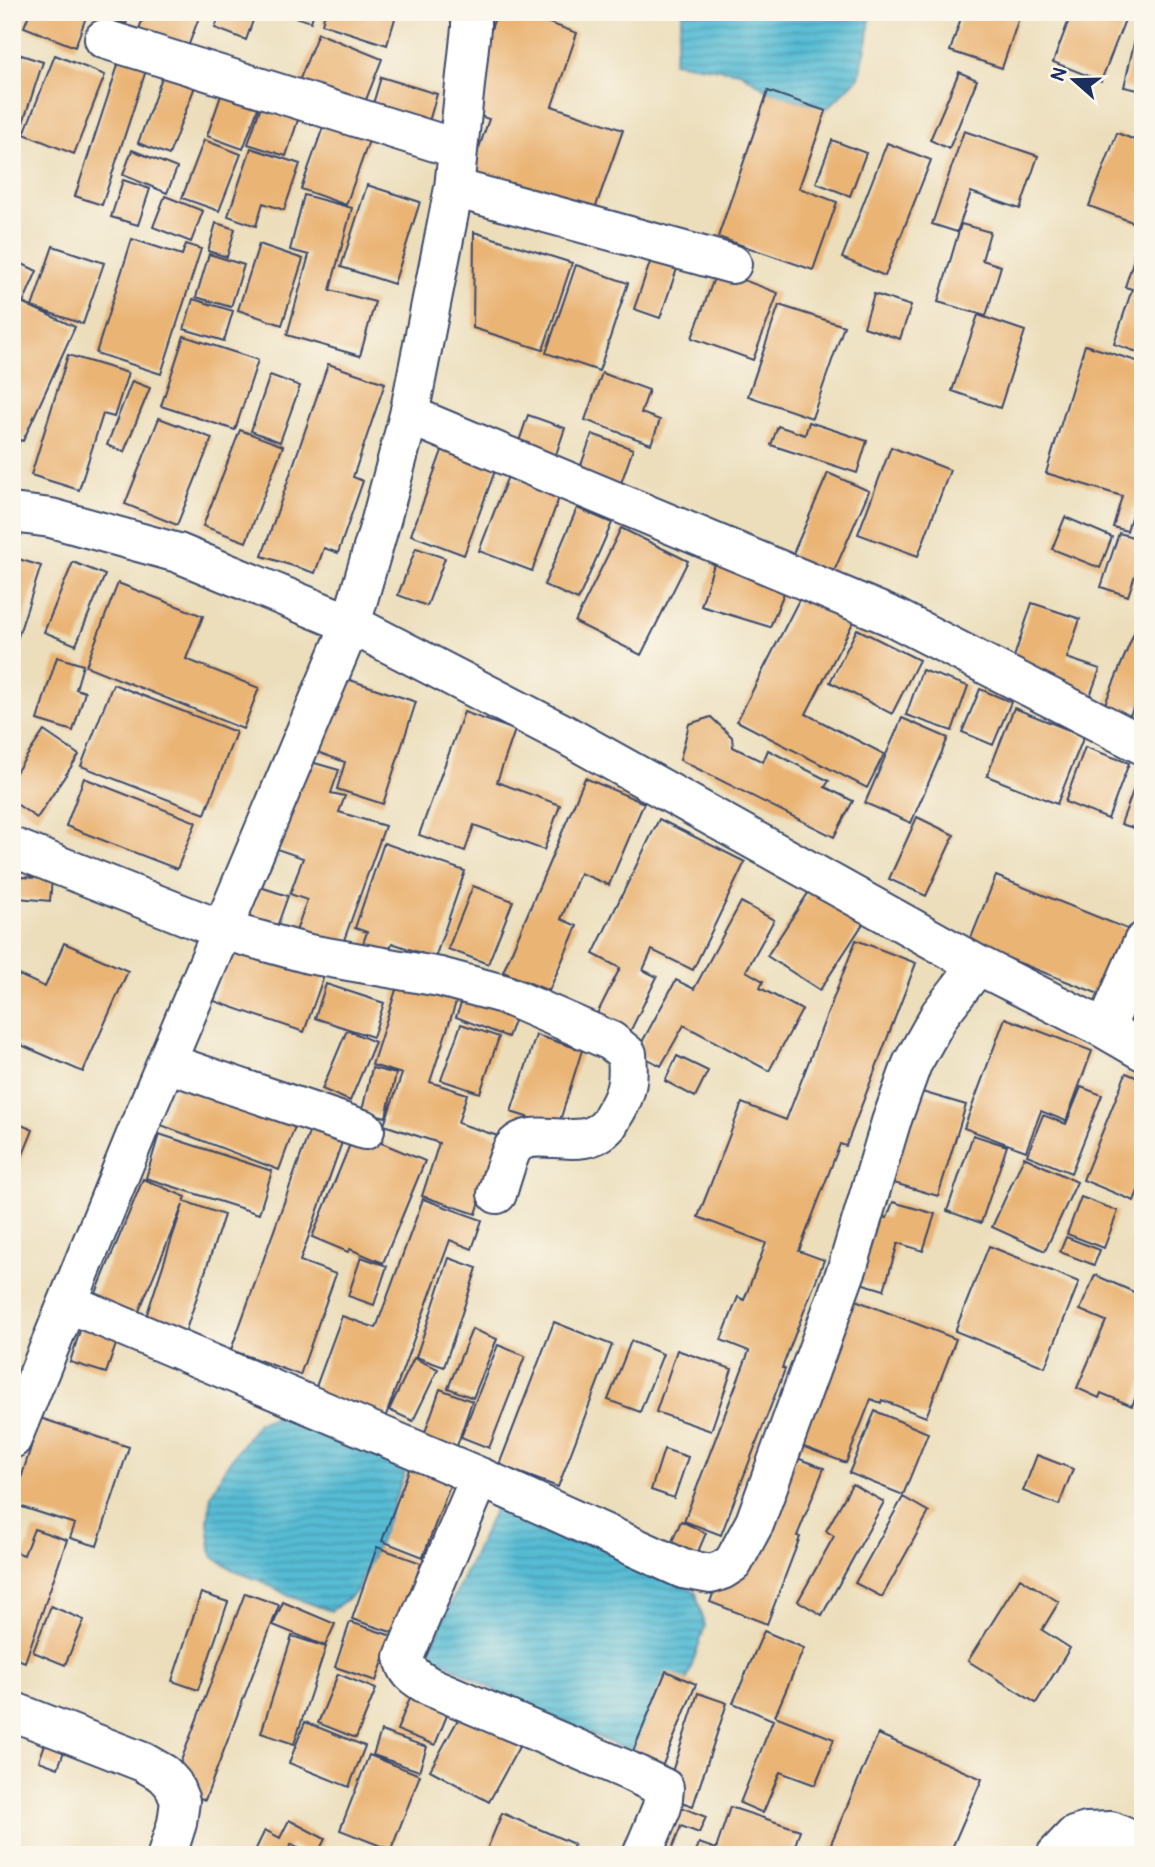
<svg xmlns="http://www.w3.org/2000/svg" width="1155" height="1867" font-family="Pangolin,sans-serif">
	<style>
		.water { fill: url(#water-rules); stroke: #387699; stroke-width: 2 }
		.building { fill: #eab475 }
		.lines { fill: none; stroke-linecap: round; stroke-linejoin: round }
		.minor-casing { stroke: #3a496c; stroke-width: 42 }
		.minor { stroke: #fff; stroke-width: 38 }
	</style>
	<defs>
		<pattern id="water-rules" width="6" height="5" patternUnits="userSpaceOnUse" patternTransform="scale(1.75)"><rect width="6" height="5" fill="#56bcd4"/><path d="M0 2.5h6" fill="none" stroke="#4699af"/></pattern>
	</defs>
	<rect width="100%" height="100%" fill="#fbf7ec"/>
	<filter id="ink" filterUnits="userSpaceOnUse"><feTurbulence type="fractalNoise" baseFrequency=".0143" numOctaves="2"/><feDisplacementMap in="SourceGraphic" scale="14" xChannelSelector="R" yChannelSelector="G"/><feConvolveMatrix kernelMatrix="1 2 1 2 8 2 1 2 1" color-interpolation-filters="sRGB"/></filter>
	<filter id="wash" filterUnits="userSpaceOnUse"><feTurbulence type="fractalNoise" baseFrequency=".00686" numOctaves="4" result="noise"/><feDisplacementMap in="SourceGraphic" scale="28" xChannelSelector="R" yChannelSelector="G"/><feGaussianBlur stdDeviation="1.57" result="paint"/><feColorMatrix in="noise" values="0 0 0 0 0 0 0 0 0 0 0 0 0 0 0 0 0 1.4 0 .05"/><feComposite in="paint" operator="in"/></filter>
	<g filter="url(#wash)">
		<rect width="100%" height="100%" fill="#ecdebb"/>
		<!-- water -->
		<path class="water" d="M683 12H870L868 39 859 77 828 108 775 95 740 72 673 62Z
			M276 1416 314 1427 380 1458 405 1472 379 1543 356 1592 331 1611 289 1596 264 1582 235 1571 212 1556 208 1522 211 1495 225 1468 258 1423Z
			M511 1495 696 1593 705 1626 686 1683 647 1759 503 1695 428 1653 496 1507Z"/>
		<g id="blocks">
			<!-- building -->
			<path class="building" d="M30 12H88L75 47 24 27Z
				M95 12H130L126 24Z
				M145 12H201L182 63 137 35Z
				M221 12H256L246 40 215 28Z
				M279 12H314L311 22Z
				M325 12H397L387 45 322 24Z
				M497 12H519L577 33 552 106 623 130 585 237 463 194 489 119 463 110Z
				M963 12H1021L1002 68 950 51Z
				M1072 12H1128L1101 81 1053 62Z
				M1140 17H1143V91L1124 87Z
				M318 33 382 59 358 120 294 94Z
				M125 44 152 52 102 205 75 196Z
				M12 52 43 62 17 141 12 139Z
				M55 55 105 75 74 154 24 134Z
				M168 61 200 73 169 155 138 143Z
				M959 72 977 80 949 149 930 140Z
				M381 77 437 94 426 132 370 114Z
				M225 84 262 97 243 149 207 136Z
				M768 91 826 111 799 188 837 202 813 270 718 237Z
				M263 100 301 111 286 156 248 144Z
				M327 116 372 132 346 205 301 189Z
				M964 131 1038 156 1020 209 971 192 957 232 932 224Z
				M1117 133 1143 143V226L1089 206Z
				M204 140 241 154 219 211 182 198Z
				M832 140 866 153 850 196 816 183Z
				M887 143 931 160 885 276 842 258Z
				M251 148 300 164 284 210 263 203 256 226 228 216Z
				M132 150 177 168 167 193 123 175Z
				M123 180 150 189 138 225 111 217Z
				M367 185 420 202 394 284 341 267Z
				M304 195 352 208 330 290 375 302 360 356 287 335 309 255 290 250Z
				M165 196 203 211 191 242 153 227Z
				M216 223 235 229 227 257 208 251Z
				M961 224 990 232 982 260 1001 266 986 316 938 302Z
				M474 232 572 263 543 350 473 328Z
				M132 239 182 255 186 244 201 249 161 374 96 353Z
				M259 244 303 259 282 325 238 310Z
				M53 246 104 263 83 324 32 307Z
				M1136 252 1143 254V354L1114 344 1132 289 1125 287Z
				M209 254 244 265 231 307 196 297Z
				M653 254 679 263 660 318 634 309Z
				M12 259 37 271 23 303 75 327 23 441 20 440 12 457Z
				M576 265 628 283 599 371 546 353Z
				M717 270 778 293 753 360 692 338Z
				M874 294 911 306 900 339 864 327Z
				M193 299 233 311 224 341 184 329Z
				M779 305 844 326 812 418 748 396Z
				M978 315 1025 331 1000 408 952 391Z
				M184 336 258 360 235 430 161 406Z
				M1085 345 1143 363V509L1134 507 1127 531 1113 527 1122 496 1046 473Z
				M68 355 128 373 114 417 103 414 79 490 31 475Z
				M328 364 385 383 353 477 363 481 338 553 324 548 315 573 262 556Z
				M602 373 649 390 641 413 660 420 651 444 585 420Z
				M270 375 300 386 280 442 251 431Z
				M132 381 150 388 124 452 107 445Z
				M528 415 565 428 550 472 513 459Z
				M159 418 212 438 177 525 125 504Z
				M809 422 867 441 857 473 771 445 778 426 805 435Z
				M240 430 283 446 246 542 203 526Z
				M592 434 633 449 620 486 579 471Z
				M891 447 950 470 918 556 858 534Z
				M443 448 496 468 464 555 411 535Z
				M828 473 869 491 829 583 788 565Z
				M508 476 560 495 532 571 479 551Z
				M577 508 612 523 578 600 544 585Z
				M1065 517 1112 537 1100 568 1052 549Z
				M621 528 688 561 641 655 575 622Z
				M1119 533 1143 540V551L1128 596 1101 587Z
				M416 548 445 558 427 606 398 595Z
				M12 557 41 566 13 652H12Z
				M715 561 784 593 770 627 701 606Z
				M73 562 105 575 76 645 44 632Z
				M118 583 203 616 186 659 259 688 243 729 86 666Z
				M804 590 856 617 806 714 884 754 867 788 737 721Z
				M1032 603 1080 619 1067 658 1100 669 1090 696 1010 669Z
				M1143 611V707L1135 704 1123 731 1098 721Z
				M857 629 919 660 892 714 830 682Z
				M57 657 83 665 76 689 85 692 73 731 37 720Z
				M922 670 968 686 952 731 906 715Z
				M341 677 416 702 383 804 337 789 345 762 317 752Z
				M113 684 236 732 205 814 81 766Z
				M980 689 1011 702 993 745 962 732Z
				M1014 708 1084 736 1057 804 987 776Z
				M464 712 515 730 497 782 560 805 544 850 474 825 465 851 419 835Z
				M711 717 732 737 733 747 763 762 768 750 829 781 825 787 853 801 834 837 680 760 689 724Z
				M902 718 948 738 911 823 865 803Z
				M44 731 79 755 37 818 12 801V778Z
				M1085 747 1129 763 1108 819 1065 802Z
				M304 760 339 770 331 793 345 796 339 812 385 826 339 954 294 937 307 900 290 894 303 858 271 847Z
				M1142 766H1143V831L1121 824Z
				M84 778 196 822 177 869 66 826Z
				M585 778 644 803 609 885 580 873 561 919 577 926 549 991 503 972Z
				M917 817 954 835 926 896 889 879Z
				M659 819 745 862 693 970 652 950 643 970 657 977 624 1044 590 1028 620 968 593 954Z
				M384 843 465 871 435 958 392 943 384 966 358 957 367 932 355 928Z
				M996 876 1135 932 1109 998 969 943Z
				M21 877 52 879 50 901 18 898Z
				M816 881 868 916 820 990 767 956Z
				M257 886 288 896 274 935 243 925Z
				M473 886 513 901 488 964 448 949Z
				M741 902 774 920 746 971 763 981 760 988 802 1010 769 1071 684 1025 661 1066 636 1053 676 980 694 989Z
				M856 940 916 963 846 1146 840 1144 799 1251 824 1260 782 1368 785 1369 721 1535 684 1521 749 1351 721 1340 738 1297 744 1300 766 1243 698 1217 742 1103 786 1120Z
				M236 941 326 970 304 1032 214 1001Z
				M64 943 128 971 83 1072 12 1041V990L19 975 45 987Z
				M402 971 460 990 430 1082 467 1094 458 1123 501 1137 476 1214 422 1196 439 1143 384 1125 402 1074 372 1065Z
				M326 984 384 1003 373 1037 315 1018Z
				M468 985 520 1005 508 1037 456 1017Z
				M1005 1018 1092 1051 1066 1121 1041 1111 1026 1151 964 1128Z
				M461 1024 499 1037 480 1093 441 1080Z
				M347 1030 375 1042 350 1101 322 1089Z
				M536 1035 582 1050 558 1127 511 1112Z
				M677 1056 708 1071 695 1097 665 1081Z
				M185 1063 302 1107 279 1170 161 1125Z
				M372 1068 396 1074 386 1117 362 1111Z
				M1126 1073 1143 1080V1178L1134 1201 1083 1180Z
				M895 1084 966 1105 938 1196 867 1175Z
				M1081 1087 1102 1095 1071 1173 1027 1155 1043 1115 1066 1124Z
				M315 1116 347 1128 300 1261 336 1274 300 1375 231 1350Z
				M12 1121 33 1130 12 1182Z
				M355 1132 425 1161 383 1263 350 1249 348 1252 312 1237Z
				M159 1134 272 1171 259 1214 146 1178Z
				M973 1135 1007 1146 981 1223 947 1211Z
				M1024 1157 1077 1182 1045 1251 992 1227Z
				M143 1179 186 1197 184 1201 224 1215 180 1348 140 1335 183 1205 132 1328 89 1310Z
				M1081 1197 1118 1211 1104 1248 1067 1234Z
				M423 1199 482 1220 472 1249 450 1240 381 1429 310 1403 342 1316 376 1328Z
				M893 1202 935 1214 923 1251 898 1243 884 1290 840 1277 860 1210 887 1218Z
				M1066 1237 1100 1250 1094 1265 1060 1252Z
				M989 1246 1079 1282 1045 1367 955 1331Z
				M361 1257 387 1266 374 1305 348 1296Z
				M449 1258 477 1268 444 1367 416 1357Z
				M1095 1275 1143 1296V1306L1141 1311 1143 1312V1381L1132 1406 1101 1393 1099 1398 1077 1388 1106 1321 1080 1310Z
				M840 1294 956 1339 926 1417 882 1400 881 1403 871 1399 846 1463 783 1439Z
				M83 1321 120 1333 106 1373 70 1362Z
				M554 1322 612 1345 558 1487 499 1465Z
				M472 1329 497 1339 473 1398 448 1388Z
				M631 1341 663 1354 640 1412 608 1400Z
				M498 1345 525 1356 489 1448 461 1437Z
				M677 1350 732 1369 711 1431 656 1412Z
				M414 1358 438 1369 413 1421 389 1410Z
				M440 1389 472 1401 454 1455 421 1444Z
				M875 1411 928 1433 903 1495 849 1473Z
				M40 1418 129 1447 97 1546 70 1538 75 1524 13 1504Z
				M418 1446 459 1461 423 1557 382 1541Z
				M770 1448 824 1468 797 1536 800 1537 767 1624 710 1602Z
				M664 1449 688 1457 674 1498 651 1490Z
				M1037 1455 1073 1469 1059 1505 1023 1491Z
				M852 1484 884 1502 822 1615 798 1601 834 1536 826 1531Z
				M903 1497 929 1512 882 1597 855 1583Z
				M681 1521 706 1533 692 1566 666 1555Z
				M34 1529 67 1540 25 1662 12 1657V1551L24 1555Z
				M377 1547 421 1563 397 1634 352 1619Z
				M1020 1578 1059 1602 1042 1630 1070 1648 1036 1703 968 1661Z
				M201 1593 228 1602 198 1690 172 1681Z
				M245 1593 279 1605 205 1800 171 1787Z
				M283 1602 335 1624 325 1646 273 1625Z
				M51 1606 84 1620 65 1665 33 1652Z
				M350 1622 392 1636 376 1681 335 1667Z
				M764 1631 804 1648 775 1716 834 1739 815 1785 780 1772 763 1813 740 1803 773 1720 733 1703Z
				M292 1636 326 1647 294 1744 261 1733Z
				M666 1671 696 1684 657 1779 627 1766Z
				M338 1674 376 1689 356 1738 318 1723Z
				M414 1688 452 1703 435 1745 397 1730Z
				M698 1693 727 1703 693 1806 664 1796Z
				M461 1714 520 1745 489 1802 430 1770Z
				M305 1722 365 1746 349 1787 289 1763Z
				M50 1730 69 1737 58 1768 39 1761Z
				M381 1731 427 1747 419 1771 373 1755Z
				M878 1734 982 1779 949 1855H826Z
				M369 1755 420 1775 391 1850 340 1830Z
				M671 1803 706 1817 699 1833 681 1826 671 1851 654 1844Z
				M730 1807 800 1830 792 1855H695L699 1843 716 1849Z
				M502 1813 574 1844 570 1855 485 1854Z
				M289 1820 325 1839 317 1855H311L291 1844 285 1855H253L265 1830 280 1838Z"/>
		</g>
	</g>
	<g filter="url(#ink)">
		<use href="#blocks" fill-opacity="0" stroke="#3a496c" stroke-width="2"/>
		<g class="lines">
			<!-- minor casing -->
			<g class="minor-casing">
				<path id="minor" d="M104 39 458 149
					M454 188 732 264
					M409 415 895 618 1143 745
					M12 513 51 518 178 553 351 624 564 734 978 965 1105 1029 1143 1051
					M12 847 222 930 309 954 440 977 503 994 611 1041 627 1054C629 1077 628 1091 616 1111 613 1115 611 1121 608 1125 581 1156 532 1122 513 1148 508 1156 500 1184 497 1194
					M1105 1029 1143 942
					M167 1063 365 1130
					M68 1303 480 1477 683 1569 711 1574 722 1570 733 1563 755 1522 848 1266 891 1122 912 1064 940 1014 978 965
					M12 1439 142 1120 351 624 380 524 409 415 454 188 471 28V12
					M480 1477 404 1657C407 1674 415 1677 429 1686L629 1771 664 1788 662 1807 642 1855
					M12 1711 143 1762 164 1774 173 1784 180 1801 177 1823 167 1855
					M1056 1855 1074 1836 1087 1832 1111 1831 1143 1845"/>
			</g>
			<!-- minor -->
			<use href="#minor" class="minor"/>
		</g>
	</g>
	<!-- margin -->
	<rect width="1155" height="1867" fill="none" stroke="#fbf7ec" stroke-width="42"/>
	<!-- north arrow -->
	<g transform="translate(1074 80) rotate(290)" stroke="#fbf7ec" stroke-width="5" paint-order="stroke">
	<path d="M0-5L12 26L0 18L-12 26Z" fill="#1b2f5e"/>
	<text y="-10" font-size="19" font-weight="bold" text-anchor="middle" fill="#1b2f5e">N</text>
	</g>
</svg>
